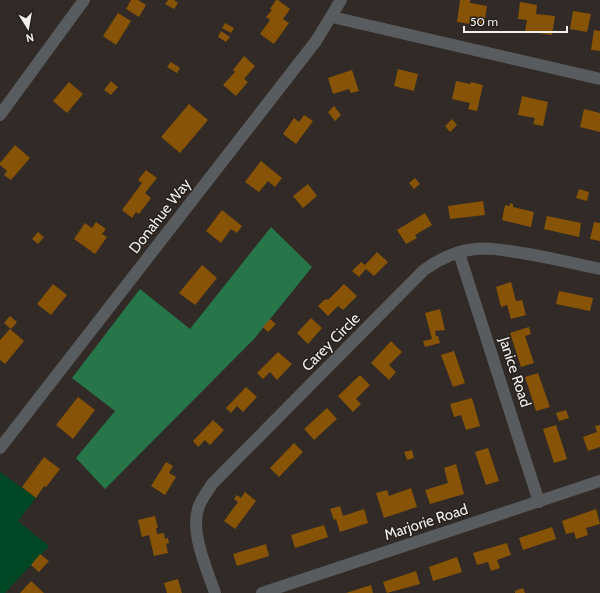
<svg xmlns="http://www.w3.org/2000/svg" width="600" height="593" font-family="Cabin,sans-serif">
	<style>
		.green { fill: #004725 }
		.forest { fill: #27764a }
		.building { fill: #875306 }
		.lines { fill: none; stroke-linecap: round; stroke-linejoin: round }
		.minor { stroke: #595c5e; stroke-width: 12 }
		.labels { text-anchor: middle; stroke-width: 3; stroke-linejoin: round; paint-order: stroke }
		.street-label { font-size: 15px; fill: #f3efec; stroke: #27211c }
	</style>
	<rect width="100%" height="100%" fill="#312a26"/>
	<!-- green -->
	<path class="green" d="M0 472 36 498 18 521 49 546 5 593H0Z"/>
	<!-- forest -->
	<path class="forest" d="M271 227 312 267 254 339 105 489 76 458 115 411 72 378 140 289 190 329Z"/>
	<!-- building -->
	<path class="building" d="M131 0H138L146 5 139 17 126 9Z
		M168 0H174L178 3 174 9 165 4Z
		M276 0H278L290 9 283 19 289 23 274 44 260 34 270 20 266 17 272 10 270 9Z
		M460 0H470V3L487 6 484 26 457 22Z
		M520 2 537 5 536 14 555 16 552 35 525 31 527 20 518 19Z
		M573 11 591 14 587 32 570 29Z
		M118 13 131 21 116 45 103 36Z
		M225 23 234 28 231 33 222 28Z
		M594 30 600 31V51L591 50Z
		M221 31 230 37 226 42 218 37Z
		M244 56 255 66 244 79 248 82 236 96 223 85 235 72 233 70Z
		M171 62 180 68 177 73 167 67Z
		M398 69 418 74 414 91 394 86Z
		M352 70 359 91 351 93 349 89 333 94 328 78Z
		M111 81 118 87 111 95 104 90Z
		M456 81 470 84 471 82 483 85 477 111 468 109 470 103 452 99Z
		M69 82 83 94 67 113 53 101Z
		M522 96 548 102 543 126 533 124 535 118 518 115Z
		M189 104 208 120 180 153 161 137Z
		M334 106 341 115 335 121 328 112Z
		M584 109 600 113V132L580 127Z
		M304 115 313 121 296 144 283 134 294 118 299 122Z
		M452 119 457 125 450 132 445 126Z
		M15 145 30 158 11 180 4 175 7 171 0 165V163Z
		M261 161 282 178 275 187 268 181 259 192 245 182Z
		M146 170 157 178 145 193 151 198 139 214 136 212 132 218 122 210 142 183 138 180Z
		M415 178 420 184 414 189 409 183Z
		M308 184 317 196 303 208 293 196Z
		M579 189 589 192 587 201 576 198Z
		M483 201 485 215 450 219 448 206Z
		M510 203 513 204V207L534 212 531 227 502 220 505 205 510 206Z
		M222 210 242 226 237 233 231 229 221 243 206 231Z
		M425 213 432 225 415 235 417 238 406 244 397 230Z
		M547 216 581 223 579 237 544 229Z
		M96 222 106 229 102 234 107 237 95 254 74 239 85 223 92 228Z
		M594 222 600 223V241L590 239Z
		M38 232 44 237 38 244 32 239Z
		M377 252 388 262 374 276 366 269 359 277 352 271 361 262 365 265Z
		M202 265 217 278 195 305 179 293Z
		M511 282 516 301 522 300 526 315 511 319 507 305 501 307 496 287Z
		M53 284 67 295 51 315 37 304Z
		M344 284 357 296 343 310 338 306 328 316 318 306 324 300 329 299Z
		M559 291 593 298 590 311 556 304Z
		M440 309 445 330 435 331 436 336H438L440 343 425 347 423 341 432 339 425 313Z
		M10 316 17 322 11 329 4 323Z
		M311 318 322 328 308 344 297 333Z
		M270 319 276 324 268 332 263 327Z
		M529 327 531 334 525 336 534 363 521 367 510 333Z
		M10 329 24 341 5 364 0 360V340Z
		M391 341 402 352 389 365 396 372 389 380 371 363Z
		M454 351 465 383 453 387 441 355Z
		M278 352 292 364 277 380 270 372 263 379 257 373Z
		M538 373 550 407 536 411 525 377Z
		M360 375 370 385 356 399 361 404 353 412 338 396Z
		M246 387 257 397 243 412 237 406 231 413 226 408Z
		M78 397 95 410 73 439 56 425Z
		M472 398 480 426 466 430 461 415 454 417 450 404Z
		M327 408 337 419 314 440 304 429Z
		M566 410 569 418 559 421 556 413Z
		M213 420 224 430 210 445 205 440 198 447 193 441Z
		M556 425 567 459 554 463 543 429Z
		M600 425V447L588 451 583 437 597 432 595 426Z
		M294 443 303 452 279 477 270 468Z
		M488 448 499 481 486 485 475 452Z
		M412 450 414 458 407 460 404 452Z
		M44 457 60 469 46 487 44 486 36 498 22 487Z
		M166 462 173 466 169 473 176 477 165 495 151 486Z
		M456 464 464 494 430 504 425 490 448 483 444 468Z
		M411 488 417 507 384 518 376 493 387 490 389 496Z
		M245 492 256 501 235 529 224 521 238 502 234 499 237 495 241 498Z
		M340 506 343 516 364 509 368 523 340 532 336 519 334 520 330 509Z
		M596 509 600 524 586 528 588 535 576 539 574 532 566 534 562 521Z
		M155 516 158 528H156L157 534 164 533 165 539 168 538 169 543 166 544 168 553 154 556 149 535 142 537 138 520Z
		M324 525 328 537 295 548 291 535Z
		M552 527 556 539 523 550 519 538Z
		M507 543 511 555 497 560 500 568 491 571 488 562 477 565 473 553Z
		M266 544 269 556 237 566 233 554Z
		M40 554 49 561 39 572 31 565Z
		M457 557 462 572 433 581 429 567Z
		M416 571 420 584 387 593 383 582Z
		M178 579 182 593H167L164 583Z
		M31 581 44 593H20Z
		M371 585 373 593H346Z
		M523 588 525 593H515V591Z"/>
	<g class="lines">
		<!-- minor -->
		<path class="minor" d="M332 17 600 79
			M0 115 84 0
			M459 253 539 502
			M0 448 316 41 341 0
			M215 593C207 569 189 531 199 506 202 498 208 491 212 484L424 270C439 259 456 251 475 249 489 247 502 250 515 252 544 256 572 263 600 269
			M262 593 600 481"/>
	</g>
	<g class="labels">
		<!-- street labels -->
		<g class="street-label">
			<text transform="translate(160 216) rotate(-52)" y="5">Donahue Way</text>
			<text transform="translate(331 342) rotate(-45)" y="5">Carey Circle</text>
			<text transform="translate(515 372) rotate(72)" y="5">Janice Road</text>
			<text transform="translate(426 522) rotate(-18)" y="5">Marjorie Road</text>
		</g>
	</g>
	<!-- north arrow -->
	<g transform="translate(28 28) rotate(169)" stroke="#27211c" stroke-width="3" paint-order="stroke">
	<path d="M0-3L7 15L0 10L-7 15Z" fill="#f3efec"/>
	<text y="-6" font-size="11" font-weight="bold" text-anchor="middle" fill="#f3efec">N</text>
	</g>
	<!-- scale -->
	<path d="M464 26v6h103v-6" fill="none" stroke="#f3efec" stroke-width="2"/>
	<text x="470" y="26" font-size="12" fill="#f3efec" stroke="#27211c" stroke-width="3" paint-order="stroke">50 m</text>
</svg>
